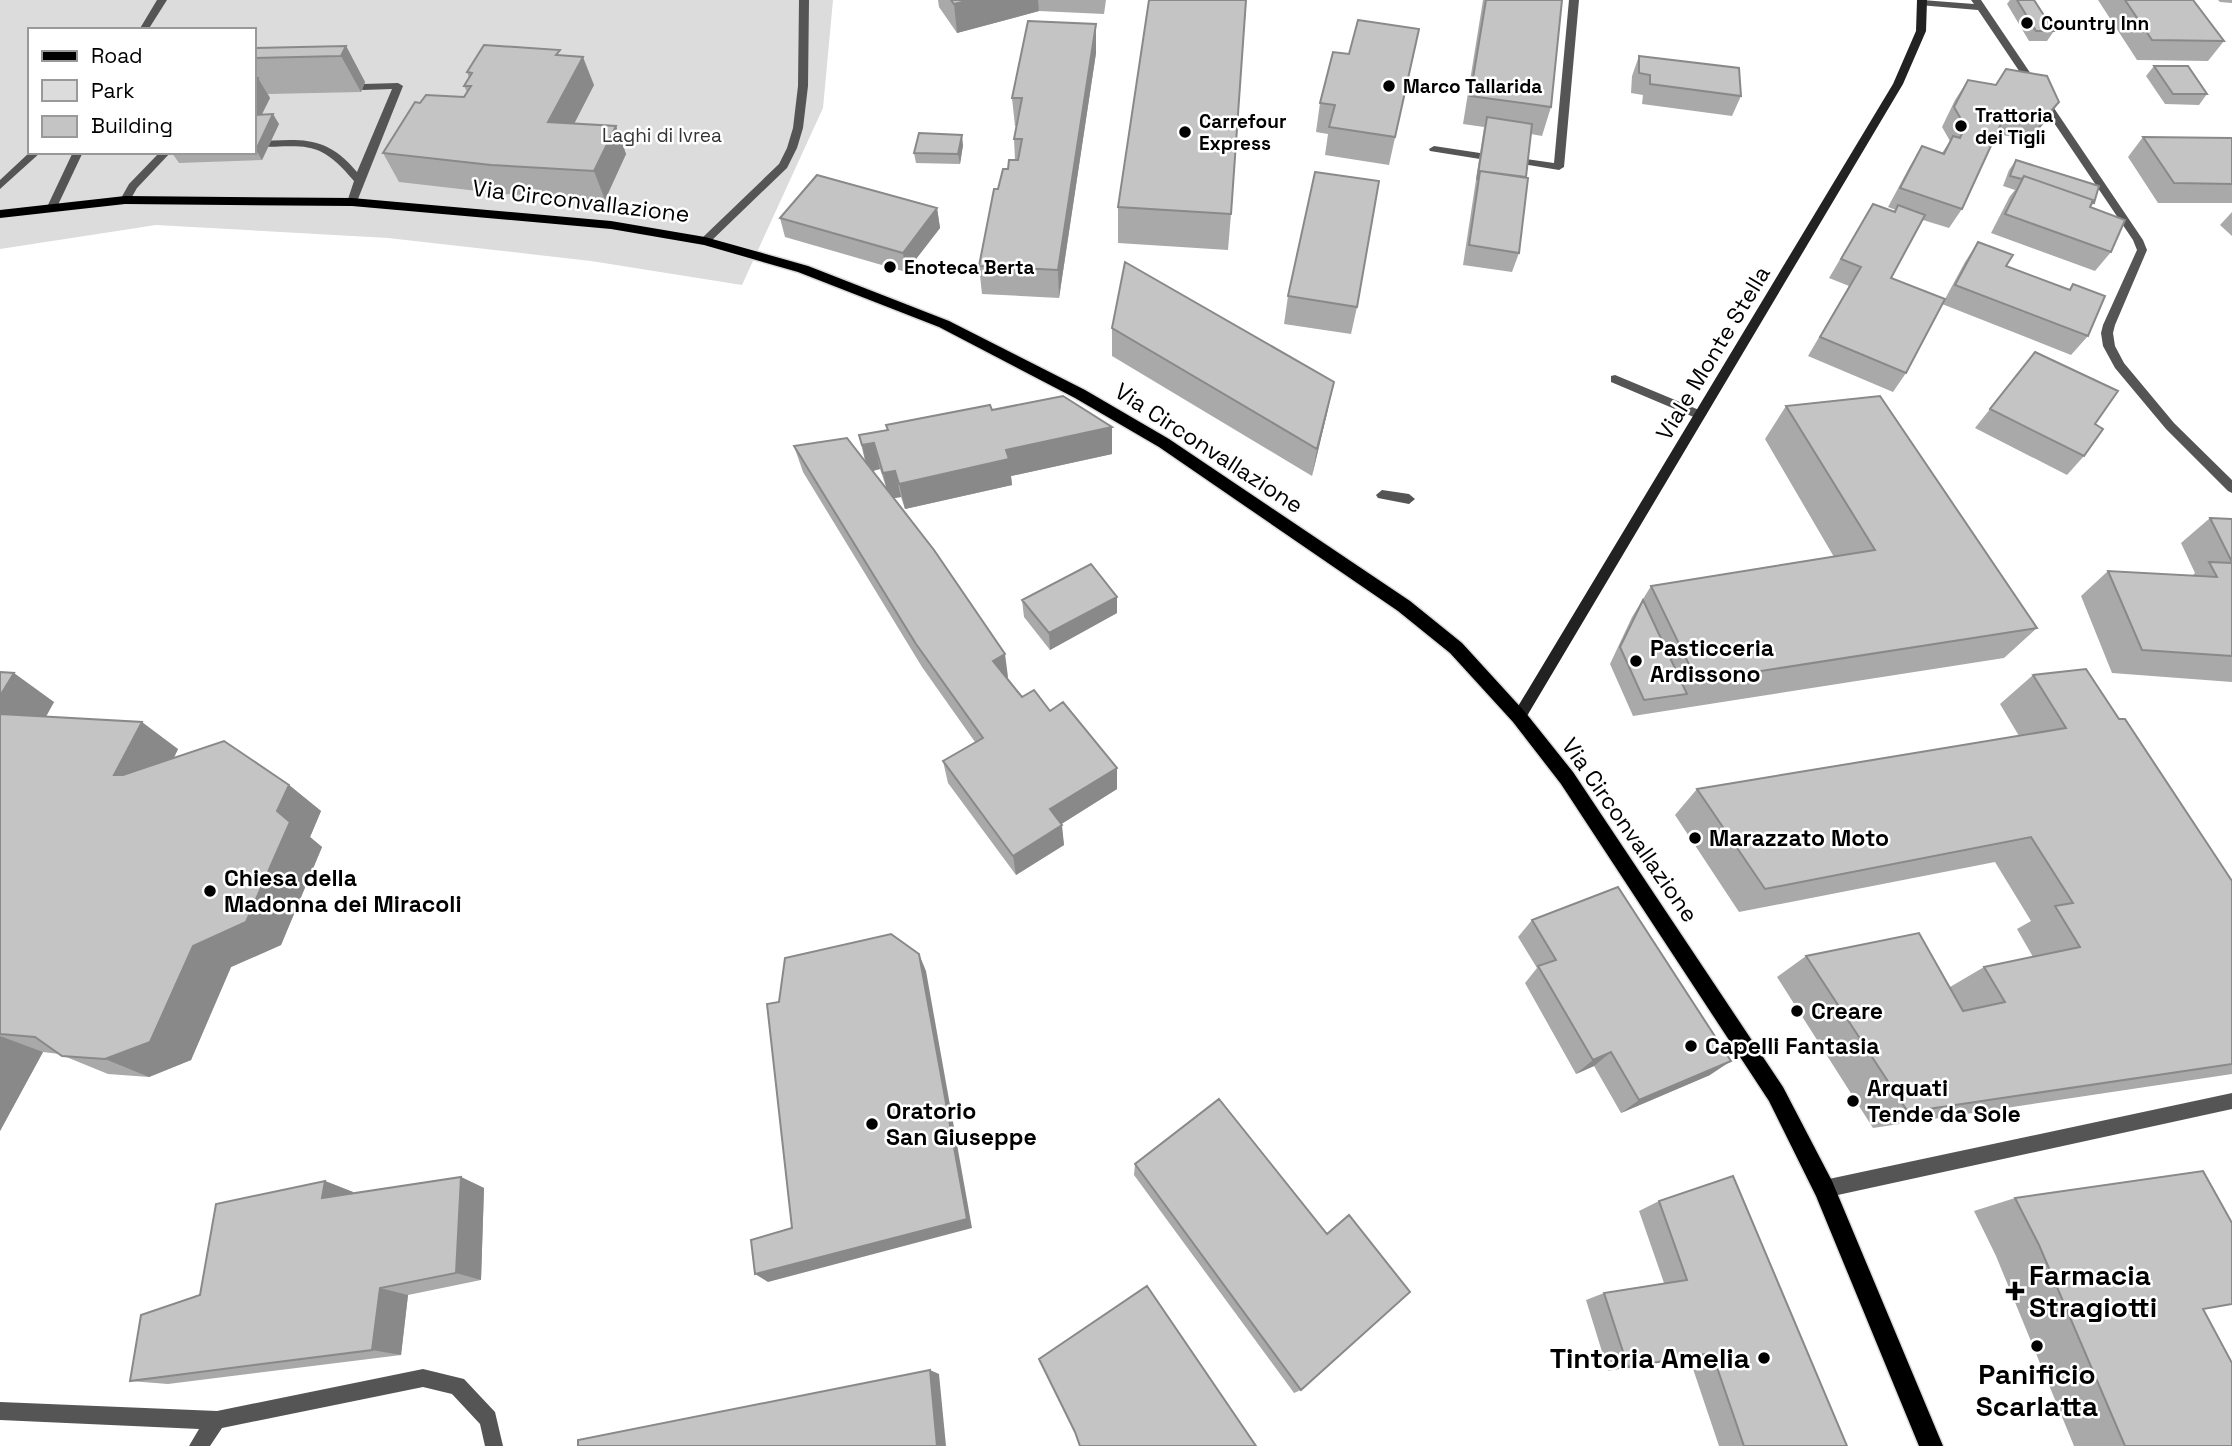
<svg xmlns="http://www.w3.org/2000/svg" width="2232" height="1446" font-family="'Space Grotesk',sans-serif">
	<style>
		.green { fill: #dcdcdc; fill-rule: evenodd }
		.lines { fill: none; stroke-linecap: round; stroke-linejoin: round }
		.primary-casing { stroke: #dbdbdb; stroke-width: 3 }
		.lane { fill: #555; fill-rule: evenodd }
		.street { fill: #555; fill-rule: evenodd }
		.secondary { fill: #222; fill-rule: evenodd }
		.primary { fill: #000; fill-rule: evenodd }
		.wall { fill: #a9a9a9; fill-rule: evenodd }
		.shaded-wall { fill: #898989 }
		.building { fill: #c4c4c4; stroke: #898989; stroke-width: 2 }
		.poi-dot { fill: #000; stroke: #fff; stroke-width: 2.5 }
		.labels { text-anchor: middle; stroke-width: 5; stroke-linejoin: round; paint-order: stroke }
		.far-poi-label { font-size: 19px; font-weight: bold; fill: #000; stroke: #fff; text-anchor: start }
		.far-park-label { font-size: 19px; fill: #333; stroke: #fff }
		.street-label { font-size: 23px; fill: #000; stroke: #fff }
		.poi-label { font-size: 23px; font-weight: bold; fill: #000; stroke: #fff; text-anchor: start }
		.near-poi-label { font-size: 28px; font-weight: bold; fill: #000; stroke: #fff; text-anchor: start }
	</style>
	<rect width="100%" height="100%" fill="#fff"/>
	<!-- green -->
	<path class="green" d="M0 0H833L823 108 742 285 591 261 388 238 156 225 0 249ZM30 30H254V152H30Z"/>
	<g class="lines">
		<!-- primary casing -->
		<g class="primary-casing">
			<path id="primary" d="M125 196 352 198 611 221 705 237 808 266 949 321 1085 390 1169 439 1410 601 1462 643 1525 712 1573 772 1783 1087 1832 1181 1943 1446H1919L1816 1196 1769 1101 1561 784 1513 722 1450 653 1398 611 1159 447 1075 398 939 327 798 272 704 245 611 229 352 206 125 204 0 218V210Z"/>
		</g>
		<!-- lane -->
		<path class="lane" d="M157 0H167L148 30H139Z
			M799 0H809L808 86 803 128 797 148 787 168 709 243H701V239L779 164 787 148 793 128 798 86Z
			M1569 0H1579L1564 167 1559 170 1522 164V160L1526 159 1554 163Z
			M398 83 403 86 356 204 352 205 347 202 354 181C318 138 306 147 254 147V141C300 140 325 133 357 172L392 89 363 90 358 87 363 84Z
			M1434 146 1480 153 1485 156 1480 159 1430 151 1429 149Z
			M30 152H41L0 189V180Z
			M73 152H83L57 207 56 209H48L47 207Z
			M160 152H171L137 188 129 202H121L120 200 129 184Z
			M1615 375 1704 412 1706 415 1700 419 1696 418 1611 382V376Z
			M1382 490 1409 494 1415 499 1409 504 1378 498 1376 495Z"/>
		<!-- street -->
		<path class="street" d="M1922 0 1974 4 1971 0H1981L2143 240 2147 250 2115 325 2113 333 2115 346 2124 363 2174 423 2232 480V493L2228 491 2166 429 2115 368 2103 346 2101 333 2103 325 2137 250 2133 240 1978 10 1919 5V1Z
			M2232 1093V1109L1824 1198 1818 1195 1815 1189 1818 1183 1824 1180Z
			M423 1369 464 1379 495 1412 503 1446H485L480 1424 452 1394 423 1387 222 1428 210 1446H189L199 1429 0 1420V1402L217 1411Z"/>
		<!-- secondary -->
		<path class="secondary" d="M1917 0H1927L1926 31 1903 84 1524 721H1514L1512 717 1514 713 1893 84 1916 31Z"/>
		<!-- primary -->
		<use href="#primary" class="primary"/>
	</g>
	<!-- wall -->
	<path class="wall" d="M938 0H1106L1104 14 1039 11 957 33 939 7Z
		M1483 0H1562L1551 107 1542 136 1531 134 1526 177 1519 253 1512 272 1463 265 1484 127 1463 124Z
		M2010 0H2017L2054 31 2047 41H2029L2007 4Z
		M2098 0H2193L2224 41 2208 61 2137 60Z
		M2218 0H2232V3L2220 2Z
		M1096 24V53L1059 298 982 294 979 266 998 189 1008 169 1015 160 1014 139 1016 126H1015L1012 98Z
		M1419 29 1389 165 1325 155 1328 134 1316 132 1320 103 1349 54Z
		M346 46 365 82 361 92 268 94 270 98 262 114 279 124 262 160 179 163 172 153V152H254V48Z
		M562 55 594 85 574 124 616 126 626 154 605 200 504 194 399 182 383 153 464 97 467 92 464 86 469 78 467 72Z
		M1639 56 1741 96 1732 116 1642 104 1643 95 1631 93 1632 76Z
		M2154 66 2207 94 2199 105 2165 104 2146 76Z
		M1968 80 2059 102 2046 121 2029 140 1997 134 1962 209 1949 228 1923 220 1891 278 1945 299 1965 262 1978 242 2006 266 2069 290 2073 284 2088 336 2071 355 1942 304 1906 373 1893 392 1808 356 1849 286 1829 278 1861 224 1895 212 1896 210 1888 207 1910 166 1922 146 1942 153 1950 141 1942 127 1955 100Z
		M2143 137 2232 138V203H2158L2128 157Z
		M963 145 960 164 916 163 914 153Z
		M2016 160 2094 203 2090 207 2111 252 2095 271 1991 233 2010 196 2015 190 2003 186 2009 170Z
		M1118 207 1231 214 1228 250 1118 243Z
		M937 208 940 228 906 272 785 237 780 218Z
		M2232 212V236L2220 225Z
		M1288 296 1357 307 1351 334 1284 324Z
		M1112 328 1328 409 1312 476 1112 356Z
		M2035 352 2095 424 2084 456 2067 475 1975 428Z
		M1786 406 2037 628 2004 658 1633 716 1610 664 1632 617 1651 586 1834 557 1765 439Z
		M992 410 1112 427V454L1011 476 1012 485 905 509 901 497 894 498 1008 677 1007 678 1022 697 1050 711 1117 789 1061 824 1064 845 1016 875 948 783 943 761 975 742 922 667 803 472 794 446 865 461 859 435ZM880 469 886 487 873 471Z
		M2210 518 2232 519V682L2112 673 2081 596 2108 571 2192 576 2195 573 2181 543Z
		M1022 600 1117 613 1050 650 1024 617Z
		M0 672 54 702 46 717 178 749 174 758 289 785 321 811 310 837 322 847 281 945 231 967 191 1060 149 1077 108 1074 59 1054 43 1052 0 1131Z
		M2033 675 2119 719 2232 881V1074L1873 1128 1777 977 1806 956 1950 987 1984 967 2033 957 2017 929 2031 921 1995 862 1739 912 1675 815 1697 789 2019 736 2000 704Z
		M1532 920 1710 1075 1621 1113 1594 1066 1576 1074 1525 983 1537 968 1518 937Z
		M1135 1164 1327 1234 1301 1390 1294 1393 1134 1175Z
		M461 1177 484 1188 481 1280 408 1295 401 1355 168 1384 130 1381 200 1295 325 1181 353 1192V1193Z
		M2015 1198 2203 1309 2232 1446H2074L1996 1256 1974 1211Z
		M1659 1201 1847 1446H1719L1689 1357 1608 1371 1586 1300 1604 1293 1664 1283 1639 1211Z"/>
	<!-- shaded-wall -->
	<path class="shaded-wall" d="M970 0H1038L1039 11 957 33 954 4Z
		M1096 24V53L1059 298 1058 270Z
		M346 46 365 82 361 92 341 56Z
		M583 57 594 85 560 151 548 122Z
		M258 78 270 98 257 124 254 118V86Z
		M2059 102 2046 121 2029 140 2043 120Z
		M273 114 279 124 262 160 256 150Z
		M616 126 626 154 605 200 594 171Z
		M962 135 963 145 960 164 958 154Z
		M937 208 940 228 906 272 903 253Z
		M1334 382 1328 409 1312 476 1317 449Z
		M1112 427V454L1011 476 1012 485 905 509 899 484 1006 450Z
		M874 443 880 469 868 472 862 445Z
		M895 471 901 497 889 499 883 473Z
		M1117 597V613L1050 650 1049 633Z
		M1005 654 1008 677 997 684 993 661Z
		M14 673 54 702 31 742 0 721V696Z
		M142 722 178 749 152 801 114 775Z
		M1117 768V789L1052 830 1050 809Z
		M289 785 321 811 310 837 322 847 281 945 231 967 191 1060 149 1077 105 1059 193 946 277 811Z
		M1062 825 1064 845 1016 875 1013 856Z
		M919 954 926 971 972 1228 768 1282 755 1274 967 1219Z
		M0 1036 43 1052 0 1131Z
		M1611 1052 1594 1066 1576 1074 1593 1060Z
		M1731 1061 1710 1075 1621 1113 1639 1100Z
		M461 1177 484 1188 481 1280 456 1273Z
		M325 1181 353 1192 351 1207 322 1198Z
		M380 1288 408 1295 401 1355 372 1350Z
		M930 1370 939 1374 946 1446H937Z"/>
	<!-- building -->
	<path class="building" d="M951 0H970L954 4Z
		M1149 0H1246L1231 214 1118 207Z
		M1486 0H1562L1551 107 1470 96Z
		M2017 0H2034L2054 31H2036Z
		M2125 0H2193L2224 41 2152 40Z
		M1358 20 1419 29 1395 137 1329 127 1335 105 1320 103 1333 52 1349 54Z
		M1028 21 1096 24 1058 270 979 266 994 189H998L1003 169H1008L1009 160H1018L1022 139H1014L1022 98H1012Z
		M484 45 560 50 556 55 583 57 548 122 616 126 594 171 491 165 383 153 415 102 420 103 426 95 464 97 471 86H464L472 73 467 72Z
		M346 46 341 56 254 58V48Z
		M1639 56 1739 68 1741 96 1650 84V75L1639 73Z
		M2154 66H2188L2207 94H2173Z
		M2006 69 2047 76 2059 102 2043 120 2006 113 1962 209 1900 188 1922 146 1944 154 1953 136 1960 138 1965 126 1954 107 1968 80 1996 85Z
		M254 78H258L254 86Z
		M273 114 256 150H254V115Z
		M1487 117 1532 124 1526 177 1480 171 1477 180Z
		M919 133 962 135 958 154 914 153Z
		M2143 137 2232 138V184L2174 183Z
		M172 152H203L172 153Z
		M2016 160 2099 186 2094 203 2092 202 2093 200 2024 176 2022 179 2010 176Z
		M1480 171 1528 178 1519 253 1469 245Z
		M1315 172 1379 181 1357 307 1288 296Z
		M817 175 937 208 903 253 780 218Z
		M2024 176 2093 200 2090 207 2125 220 2111 252 2005 214Z
		M1873 204 1895 212 1898 205 1925 215 1891 278 1945 299 1906 373 1820 337 1861 267 1841 259Z
		M1978 242 2013 255 2006 266 2070 290 2073 284 2105 296 2088 336 1955 285Z
		M1125 262 1334 382 1317 449 1112 328Z
		M2035 352 2118 391 2095 424 2103 429 2084 456 1990 409Z
		M1063 396 1112 427 1006 450 1009 459 899 484 895 471 883 473 874 443 862 445 859 435 888 430 886 425 990 405 992 410Z
		M1880 396 2037 628 1697 681 1651 586 1875 550 1786 406Z
		M847 438 934 550 1005 654 993 661 1022 697 1034 690 1050 711 1063 702 1117 768 1050 809 1062 825 1013 856 943 761 983 738 916 644 794 446Z
		M2210 518 2232 519V562Z
		M2209 562 2232 563V656L2142 650 2108 571 2217 577Z
		M1091 564 1117 597 1049 633 1022 600Z
		M1643 600 1687 694 1644 700 1620 647Z
		M2086 669 2119 719H2125L2232 881V1064L1908 1112 1806 956 1919 933 1963 1011 2005 1002 1984 967 2080 947 2055 906 2073 903 2031 837 1765 889 1697 789 2066 728 2033 675Z
		M0 672 14 673 0 696Z
		M0 714 142 722 114 775H123L224 741 289 785 277 811 290 822 246 922 193 946 150 1042 105 1059 62 1056 35 1037 0 1034Z
		M1618 887 1731 1061 1639 1100 1611 1052 1593 1060 1538 966 1556 960 1532 920Z
		M891 934 919 954 967 1219 755 1274 751 1240 792 1228 767 1004 779 1002 785 958Z
		M1219 1099 1327 1234 1349 1215 1410 1292 1301 1390 1135 1164Z
		M2203 1171 2232 1223V1304L2203 1309 2232 1363V1446H2125L2039 1245 2015 1198Z
		M1733 1176 1847 1446H1744L1712 1353 1628 1367 1604 1293 1687 1280 1659 1201Z
		M461 1177 456 1273 380 1288 372 1350 130 1381 141 1315 200 1295 216 1204 325 1181 322 1198Z
		M1147 1286 1256 1446H1080L1075 1432 1039 1359Z
		M930 1370 937 1446H578V1440Z"/>
	<!-- markers -->
	<g class="poi-dot">
		<circle cx="2027" cy="23" r="7"/>
		<circle cx="1389" cy="86" r="7"/>
		<circle cx="1961" cy="126" r="7"/>
		<circle cx="1185" cy="132" r="7"/>
		<circle cx="890" cy="267" r="7"/>
		<circle cx="1636" cy="661" r="7"/>
		<circle cx="1695" cy="838" r="7"/>
		<circle cx="210" cy="891" r="7"/>
		<circle cx="1797" cy="1011" r="7"/>
		<circle cx="1691" cy="1046" r="7"/>
		<circle cx="1853" cy="1101" r="7"/>
		<circle cx="872" cy="1124" r="7"/>
		<path d="M2011.5 1280.5h7v7h7v7h-7v7h-7v-7h-7v-7h7z"/>
		<circle cx="2037" cy="1346" r="7"/>
		<circle cx="1764" cy="1358" r="7"/>
	</g>
	<g class="labels">
		<!-- far-poi labels -->
		<g class="far-poi-label">
			<text x="2041" y="30">Country Inn</text>
			<text x="1403" y="93">Marco Tallarida</text>
			<text x="1975" y="122">Trattoria<tspan x="1975" dy="22">dei Tigli</tspan></text>
			<text x="1199" y="128">Carrefour<tspan x="1199" dy="22">Express</tspan></text>
			<text x="904" y="274">Enoteca Berta</text>
		</g>
		<!-- far-park labels -->
		<g class="far-park-label">
			<text x="662" y="142">Laghi di Ivrea</text>
		</g>
		<!-- street labels -->
		<g class="street-label">
			<text transform="translate(581 201) rotate(7)" y="8">Via Circonvallazione</text>
			<text transform="translate(1713 353) rotate(-59)" y="8">Viale Monte Stella</text>
			<text transform="translate(1209 448) rotate(33)" y="8">Via Circonvallazione</text>
			<text transform="translate(1630 830) rotate(55)" y="8">Via Circonvallazione</text>
		</g>
		<!-- poi labels -->
		<g class="poi-label">
			<text x="1650" y="656">Pasticceria<tspan x="1650" dy="26">Ardissono</tspan></text>
			<text x="1709" y="846">Marazzato Moto</text>
			<text x="224" y="886">Chiesa della<tspan x="224" dy="26">Madonna dei Miracoli</tspan></text>
			<text x="1811" y="1019">Creare</text>
			<text x="1705" y="1054">Capelli Fantasia</text>
			<text x="1867" y="1096">Arquati<tspan x="1867" dy="26">Tende da Sole</tspan></text>
			<text x="886" y="1119">Oratorio<tspan x="886" dy="26">San Giuseppe</tspan></text>
		</g>
		<!-- near-poi labels -->
		<g class="near-poi-label">
			<text x="2029" y="1285">Farmacia<tspan x="2029" dy="32">Stragiotti</tspan></text>
			<text x="1750" y="1368" text-anchor="end">Tintoria Amelia</text>
			<text x="2037" y="1384" text-anchor="middle">Panificio<tspan x="2037" dy="32">Scarlatta</tspan></text>
		</g>
	</g>
	<!-- legend -->
	<rect x="28" y="28" width="228" height="126" fill="#ffffff" stroke="#999999" stroke-width="2"/>
	<rect x="42" y="51" width="35" height="10" fill="#000000" stroke="#999999" stroke-width="2"/>
	<text x="91" y="63" font-size="21" fill="#000000">Road</text>
	<rect x="42" y="80" width="35" height="21" fill="#dcdcdc" stroke="#999999" stroke-width="2"/>
	<text x="91" y="98" font-size="21" fill="#000000">Park</text>
	<rect x="42" y="116" width="35" height="21" fill="#c4c4c4" stroke="#999999" stroke-width="2"/>
	<text x="91" y="133" font-size="21" fill="#000000">Building</text>
</svg>
